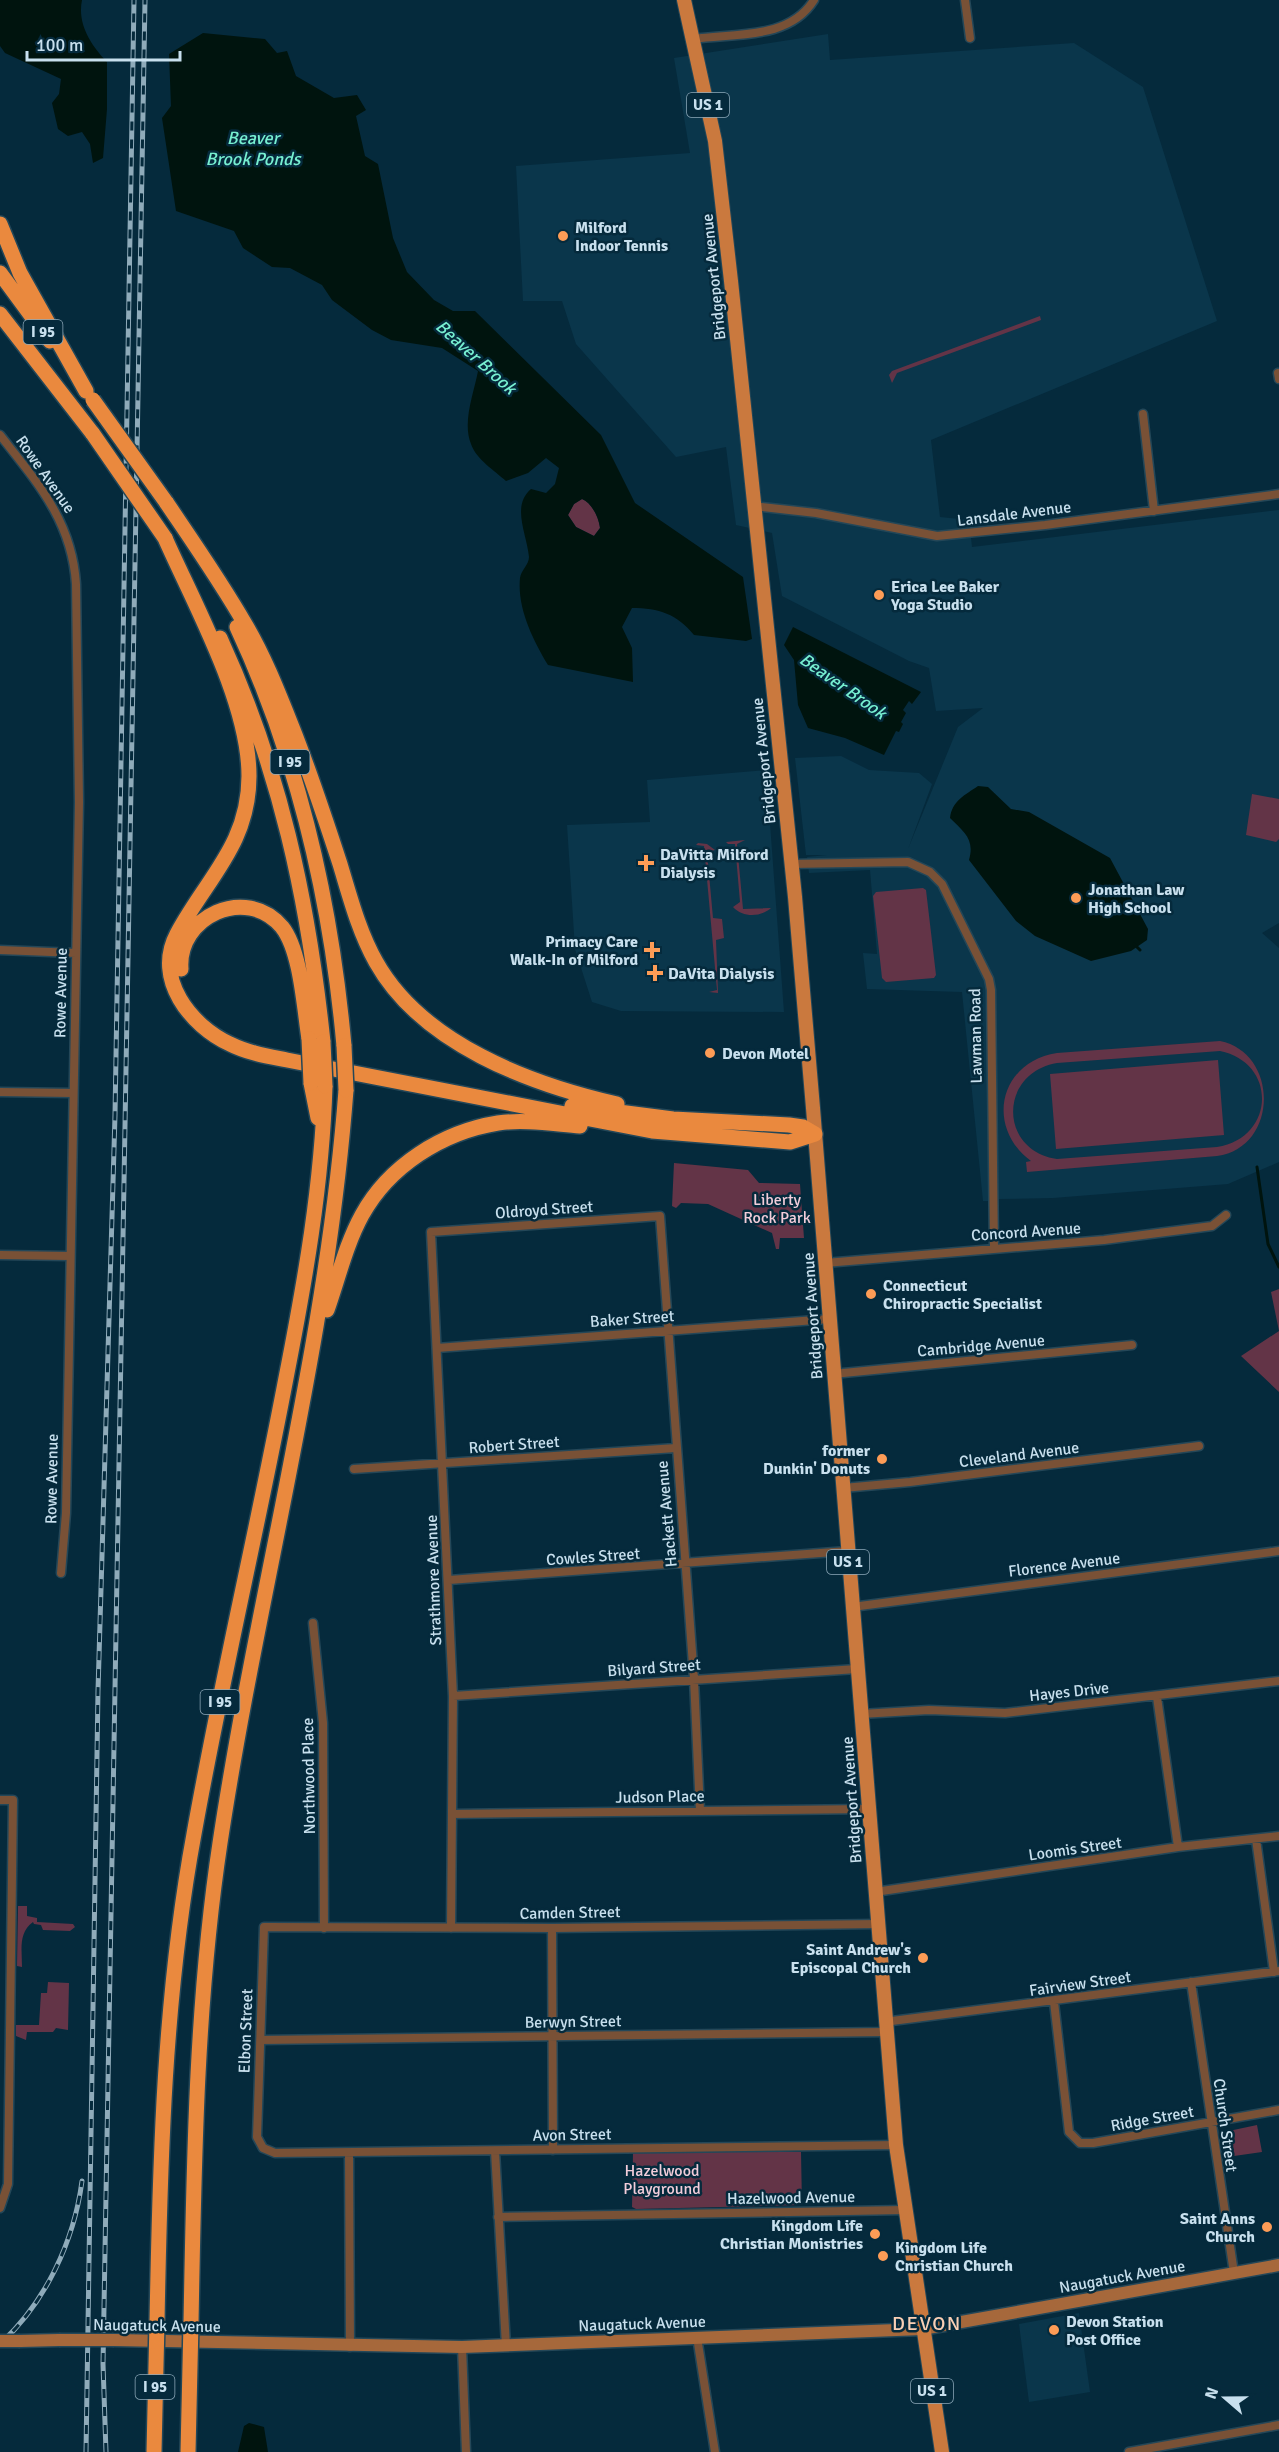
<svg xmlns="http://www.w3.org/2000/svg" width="1279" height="2452" font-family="Signika,sans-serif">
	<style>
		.built { fill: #0a364b }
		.green { fill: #633447; fill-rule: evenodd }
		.water { fill: #00140e; fill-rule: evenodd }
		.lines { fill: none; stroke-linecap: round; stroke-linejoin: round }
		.stream { stroke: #00140e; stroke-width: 3 }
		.street-casing { stroke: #244758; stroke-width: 11 }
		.secondary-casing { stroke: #244758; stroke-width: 15 }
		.primary-casing { stroke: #244758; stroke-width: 16 }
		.highway-casing { stroke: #244758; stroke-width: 18 }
		.street { stroke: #795136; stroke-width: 8 }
		.secondary { stroke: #a6683b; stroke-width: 12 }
		.primary { stroke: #ca793e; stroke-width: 14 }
		.highway { stroke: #ea893e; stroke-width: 15 }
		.rail-casing { stroke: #8fabba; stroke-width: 5 }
		.rail { stroke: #052a3c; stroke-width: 3; stroke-dasharray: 9; stroke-linecap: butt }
		.secondary-bridge-casing { stroke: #244758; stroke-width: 15; stroke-linecap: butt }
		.highway-bridge-casing { stroke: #244758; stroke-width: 18; stroke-linecap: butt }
		.secondary-bridge { stroke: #a6683b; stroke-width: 12 }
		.highway-bridge { stroke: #ea893e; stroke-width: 15 }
		.poi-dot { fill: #fd9c56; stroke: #052a3c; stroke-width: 2 }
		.labels { text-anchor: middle; stroke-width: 5; stroke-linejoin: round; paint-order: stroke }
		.shield { fill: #052a3c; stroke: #8ea9b9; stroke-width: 1.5 }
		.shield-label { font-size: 15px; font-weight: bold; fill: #c8e0ee }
		.poi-label { font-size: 16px; font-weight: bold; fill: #c8e0ee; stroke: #052a3c; text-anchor: start }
		.street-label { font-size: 16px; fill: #c8e0ee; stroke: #052a3c }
		.park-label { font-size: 16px; fill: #f3cdda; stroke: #052a3c }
		.water-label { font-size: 18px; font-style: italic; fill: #77efd1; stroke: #052a3c }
		.quarter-label { font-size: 20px; letter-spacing: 1.5px; fill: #f9cfb4; stroke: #052a3c }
	</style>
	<rect width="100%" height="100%" fill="#052a3c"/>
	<!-- built -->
	<path class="built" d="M828 34 830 60 1074 43 1143 87 1217 321 931 440 940 517 969 520 972 547 1279 510V923L1262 933 1279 948V1162L1228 1184 1053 1198 997 1199 1000 1237 991 1238 988 1201H983L962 992 867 989 863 953 877 954 870 870 809 873 807 857 827 855H806L795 758 841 756 869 770 919 773 932 784 908 849 958 727 983 708 936 711 929 668 909 661 782 596 772 533 736 525 726 447 676 457 576 344 562 301H523L516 166 690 153 674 58Z
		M766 770 784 1012 621 1011 592 1002 575 949 567 825 650 822 647 780Z
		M1079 2313 1090 2392 1029 2402 1019 2324Z"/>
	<!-- green -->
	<path class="green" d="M1040 316 1041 320 897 373 892 383 889 375 892 371Z
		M582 499C592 503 599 518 600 528L594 536 576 527 568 515 574 504Z
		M1252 794 1279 799V839L1276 842 1246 835Z
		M745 840 737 844 743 909 771 908C761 917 743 918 733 907L740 902 735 844H728L726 842Z
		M698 843 707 844 715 850 707 852 713 918 722 919 724 938 716 940 718 993 709 992 717 990 704 846 696 845Z
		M923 888 926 890 936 975 934 978 886 982 882 978 873 896 876 892Z
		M1220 1041C1279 1053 1279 1147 1217 1156L1027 1172 1026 1162 1031 1161C985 1127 999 1062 1057 1053ZM1220 1051C1278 1063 1275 1138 1217 1147L1057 1159C998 1150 999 1073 1057 1063Z
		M1218 1060 1224 1135 1056 1149 1050 1074Z
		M674 1163 748 1170 759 1183 800 1184 804 1238H780L779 1249H776L772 1233 708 1204 681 1203 676 1208 672 1206Z
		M1279 1289V1392L1241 1356 1279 1331 1271 1292Z
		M18 1906H27V1916L37 1918V1922L73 1924 75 1927 70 1931 43 1930 41 1925 34 1924 33 1922C18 1933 22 1950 22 1967L17 1966Z
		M48 1982 69 1983 68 2030 56 2028 53 2032H27L26 2040 16 2036V2025H39L41 1993H47Z
		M1257 2125 1262 2152 1227 2157 1224 2132Z
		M633 2152H801L802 2205 636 2209 632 2207Z"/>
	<!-- water -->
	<path class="water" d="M0 0H82C77 24 91 45 107 62V109L103 158 93 163 90 144 82 132 68 136 58 129 52 103 59 94 61 79 5 53 0 46Z
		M203 33 265 39 277 53 287 51 296 76 334 98 357 95 366 110 356 116 365 156 378 164 393 238 407 272 434 300 453 311H475L601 435 635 503 743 577 752 639 746 641 694 635C677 614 659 608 632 608L622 627 632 648 633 682 548 665C533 640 517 608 520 578 521 570 529 565 529 557 527 534 511 506 531 489L546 493 555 484 559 468 546 458 528 473 506 481C495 471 476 459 471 444 462 422 474 393 478 371L442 348 391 340 372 330 332 300 322 285 290 268 272 267 243 248 234 231 176 211 162 118 171 106 169 54ZM582 499C592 503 599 518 600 528L594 536 576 527 568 515 574 504Z
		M793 627 921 692 912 704 909 701 903 710 906 713 901 722 903 724 899 732 896 731 884 755 845 738 808 728 798 705 794 660 784 645Z
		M978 786 988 787 1011 809 1029 812 1110 858 1148 929 1147 940 1131 951 1091 961 1035 936 1016 921 969 860C975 839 964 832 950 818 952 801 965 795 978 786Z
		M249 2423 264 2427 268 2452H238L244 2426Z"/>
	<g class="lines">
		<!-- stream -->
		<path class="stream" d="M1134 944 1140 950
			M1257 1167 1268 1244 1279 1267"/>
		<!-- street casing -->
		<g class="street-casing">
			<path id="street" d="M965 0 970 38
				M694 39C735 33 789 40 814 0
				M1278 373 1279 379
				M1143 414 1154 511
				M0 435C37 482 72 521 76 584L79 802 66 1513 61 1573
				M753 506 816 513 937 536 1045 525 1279 494
				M791 864 908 862 930 872 942 884 989 979 991 990 994 1248
				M0 950 76 953
				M0 1092 73 1093
				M0 1255 70 1256
				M825 1263 1104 1240 1212 1226 1226 1215
				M437 1348 829 1319
				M833 1374 1132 1345
				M354 1469 676 1448
				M843 1488 910 1482 1199 1446
				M449 1580 848 1551
				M852 1607 1279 1551
				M313 1623 323 1723 324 1928
				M453 1696 857 1669
				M1157 1697 1178 1847
				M861 1714 929 1710 1005 1713 1279 1681
				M0 1800H13L8 2184 0 2208
				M452 1814 868 1809
				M1256 1839 1274 1972
				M875 1892 1178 1847 1279 1836
				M877 1924 552 1928 264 1927 257 2137 263 2148 275 2153 896 2145
				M451 1928 453 1696 431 1232 660 1216 694 1679 700 1811
				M552 1928 553 2150
				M1191 1982 1234 2273
				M1054 2002 1069 2132 1080 2143H1093L1279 2110
				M884 2022 1279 1971
				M261 2040 885 2032
				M495 2151 506 2346
				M349 2153 350 2347
				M498 2217 904 2210
				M697 2337 715 2452
				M462 2347 466 2452
				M1129 2452 1279 2425"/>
		</g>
		<!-- secondary casing -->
		<g class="secondary-casing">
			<path id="secondary" d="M114 2340 462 2347 922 2329 1279 2265
				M20 2341 59 2340"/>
		</g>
		<!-- primary casing -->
		<g class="primary-casing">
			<path id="primary" d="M684 0 715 141 731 281 795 897 813 1108 896 2145 942 2452"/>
		</g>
		<!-- highway casing -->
		<g class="highway-casing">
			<path id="highway" d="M0 224 20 273 86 391
				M0 273 50 341
				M0 314 93 434
				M166 502C193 542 221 582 245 624 264 656 278 692 292 727 310 772 325 818 340 864 350 897 359 932 376 962 422 1044 530 1084 617 1104
				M165 538C195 606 249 702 249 776 249 845 206 879 177 934 153 979 191 1026 230 1044 248 1053 267 1056 287 1060L652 1131 790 1142 815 1134
				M237 627C299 760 331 901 344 1046
				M220 638C280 769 308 899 323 1042
				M181 969C177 917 246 884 282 927 301 951 304 1008 309 1039
				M311 1083 318 1118
				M572 1106 673 1119 789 1125 803 1127 815 1134
				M327 1310C338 1279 346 1244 362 1215 389 1166 442 1132 498 1123 524 1119 554 1124 580 1126
				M157 2322C160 2159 164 1996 194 1834 221 1682 257 1531 286 1378 305 1281 322 1185 325 1086
				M191 2323C194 2162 196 2002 220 1843 258 1591 327 1344 346 1090"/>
		</g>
		<!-- street -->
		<use href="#street" class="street"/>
		<!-- secondary -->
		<use href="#secondary" class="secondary"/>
		<!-- primary -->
		<use href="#primary" class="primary"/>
		<!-- highway -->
		<use href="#highway" class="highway"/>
		<!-- rail casing -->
		<g class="rail-casing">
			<path id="rail" d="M0 2344C45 2303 74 2242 82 2181
				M86 2452 98 1691 115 1115 134 0
				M106 2452 103 2364 145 0"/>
		</g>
		<!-- rail -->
		<use href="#rail" class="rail"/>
		<!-- secondary-bridge casing -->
		<g class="secondary-bridge-casing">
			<path id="secondary-bridge" d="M59 2340H114
				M0 2341H20"/>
		</g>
		<!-- highway-bridge casing -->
		<g class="highway-bridge-casing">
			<path id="highway-bridge" d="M93 400 166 502
				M93 434 165 538
				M309 1039 311 1083
				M323 1042 325 1086
				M344 1046 346 1090
				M154 2452 157 2322
				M188 2452 191 2323"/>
		</g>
		<!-- secondary-bridge -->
		<use href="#secondary-bridge" class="secondary-bridge"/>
		<!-- highway-bridge -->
		<use href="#highway-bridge" class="highway-bridge"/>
	</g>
	<!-- markers -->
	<g class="poi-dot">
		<circle cx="563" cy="236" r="6"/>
		<circle cx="879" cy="595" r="6"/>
		<path d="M643 854h6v6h6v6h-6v6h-6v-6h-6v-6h6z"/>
		<circle cx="1076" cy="898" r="6"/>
		<path d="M649 941h6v6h6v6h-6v6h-6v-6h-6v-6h6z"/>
		<path d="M652 964h6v6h6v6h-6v6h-6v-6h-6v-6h6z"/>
		<circle cx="710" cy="1053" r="6"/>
		<circle cx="871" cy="1294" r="6"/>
		<circle cx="882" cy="1459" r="6"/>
		<circle cx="923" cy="1958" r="6"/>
		<circle cx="1267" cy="2227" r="6"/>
		<circle cx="875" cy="2234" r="6"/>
		<circle cx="883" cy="2256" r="6"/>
		<circle cx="1054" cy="2330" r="6"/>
	</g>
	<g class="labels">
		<!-- shield labels -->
		<g class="shield">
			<rect x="687" y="93" width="42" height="24" rx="4.5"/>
			<rect x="23.5" y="320" width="39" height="24" rx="4.5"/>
			<rect x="270.5" y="750" width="39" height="24" rx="4.5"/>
			<rect x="827" y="1550" width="42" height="24" rx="4.5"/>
			<rect x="200.5" y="1690" width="39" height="24" rx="4.5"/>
			<rect x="135.5" y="2375" width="39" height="24" rx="4.5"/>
			<rect x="911" y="2379" width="42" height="24" rx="4.5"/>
		</g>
		<g class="shield-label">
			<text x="708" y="110">US 1</text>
			<text x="43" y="337">I 95</text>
			<text x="290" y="767">I 95</text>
			<text x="848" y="1567">US 1</text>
			<text x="220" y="1707">I 95</text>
			<text x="155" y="2392">I 95</text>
			<text x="932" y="2396">US 1</text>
		</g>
		<!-- poi labels -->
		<g class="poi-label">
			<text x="575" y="233">Milford<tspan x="575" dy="18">Indoor Tennis</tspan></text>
			<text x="891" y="592">Erica Lee Baker<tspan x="891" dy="18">Yoga Studio</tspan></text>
			<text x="660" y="860">DaVitta Milford<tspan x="660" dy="18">Dialysis</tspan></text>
			<text x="1088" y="895">Jonathan Law<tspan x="1088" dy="18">High School</tspan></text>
			<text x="638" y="947" text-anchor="end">Primacy Care<tspan x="638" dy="18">Walk-In of Milford</tspan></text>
			<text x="668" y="979">DaVita Dialysis</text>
			<text x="722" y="1059">Devon Motel</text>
			<text x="883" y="1291">Connecticut<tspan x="883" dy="18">Chiropractic Specialist</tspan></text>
			<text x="870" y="1456" text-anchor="end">former<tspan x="870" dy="18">Dunkin' Donuts</tspan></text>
			<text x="911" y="1955" text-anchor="end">Saint Andrew's<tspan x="911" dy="18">Episcopal Church</tspan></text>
			<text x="1255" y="2224" text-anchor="end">Saint Anns<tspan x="1255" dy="18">Church</tspan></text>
			<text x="863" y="2231" text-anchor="end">Kingdom Life<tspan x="863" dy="18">Christian Monistries</tspan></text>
			<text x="895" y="2253">Kingdom Life<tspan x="895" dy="18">Cnristian Church</tspan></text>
			<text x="1066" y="2327">Devon Station<tspan x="1066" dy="18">Post Office</tspan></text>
		</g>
		<!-- street labels -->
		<g class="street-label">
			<text transform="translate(713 277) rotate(-96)" y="6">Bridgeport Avenue</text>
			<text transform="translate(46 474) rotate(55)" y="6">Rowe Avenue</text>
			<text transform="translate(1014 513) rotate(-7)" y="6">Lansdale Avenue</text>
			<text transform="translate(763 761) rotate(-96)" y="6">Bridgeport Avenue</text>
			<text transform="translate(60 993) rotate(-89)" y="6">Rowe Avenue</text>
			<text transform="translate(975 1036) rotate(-91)" y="6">Lawman Road</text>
			<text transform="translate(544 1209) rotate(-4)" y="6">Oldroyd Street</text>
			<text transform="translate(1026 1231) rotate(-4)" y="6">Concord Avenue</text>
			<text transform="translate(812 1316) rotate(-94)" y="6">Bridgeport Avenue</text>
			<text transform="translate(632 1318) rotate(-4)" y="6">Baker Street</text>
			<text transform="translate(981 1345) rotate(-5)" y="6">Cambridge Avenue</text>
			<text transform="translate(514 1444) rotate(-4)" y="6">Robert Street</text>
			<text transform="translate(1019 1454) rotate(-7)" y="6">Cleveland Avenue</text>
			<text transform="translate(51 1479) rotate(-89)" y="6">Rowe Avenue</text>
			<text transform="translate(666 1514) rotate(-95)" y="6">Hackett Avenue</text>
			<text transform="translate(593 1556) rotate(-4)" y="6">Cowles Street</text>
			<text transform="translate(1064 1564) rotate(-7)" y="6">Florence Avenue</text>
			<text transform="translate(433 1580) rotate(-92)" y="6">Strathmore Avenue</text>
			<text transform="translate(654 1667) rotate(-4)" y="6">Bilyard Street</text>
			<text transform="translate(1069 1691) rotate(-6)" y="6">Hayes Drive</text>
			<text transform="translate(308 1776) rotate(-91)" y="6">Northwood Place</text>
			<text transform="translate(660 1796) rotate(-1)" y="6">Judson Place</text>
			<text transform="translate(851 1800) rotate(-94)" y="6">Bridgeport Avenue</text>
			<text transform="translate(1075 1848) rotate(-8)" y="6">Loomis Street</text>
			<text transform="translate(570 1912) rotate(-1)" y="6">Camden Street</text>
			<text transform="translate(1080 1983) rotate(-8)" y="6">Fairview Street</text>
			<text transform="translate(573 2021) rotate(-1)" y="6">Berwyn Street</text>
			<text transform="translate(245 2031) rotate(-88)" y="6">Elbon Street</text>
			<text transform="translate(1152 2118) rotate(-10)" y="6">Ridge Street</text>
			<text transform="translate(1226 2125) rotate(82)" y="6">Church Street</text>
			<text transform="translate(572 2134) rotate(-1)" y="6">Avon Street</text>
			<text transform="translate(791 2197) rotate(-1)" y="6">Hazelwood Avenue</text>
			<text transform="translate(1122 2276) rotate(-10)" y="6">Naugatuck Avenue</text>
			<text transform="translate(642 2323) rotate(-2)" y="6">Naugatuck Avenue</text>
			<text transform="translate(157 2325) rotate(1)" y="6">Naugatuck Avenue</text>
		</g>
		<!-- park labels -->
		<g class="park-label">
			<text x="777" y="1205">Liberty<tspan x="777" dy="18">Rock Park</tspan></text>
			<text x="662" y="2176">Hazelwood<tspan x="662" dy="18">Playground</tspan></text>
		</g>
		<!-- water labels -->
		<g class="water-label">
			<text x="253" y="144">Beaver<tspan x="253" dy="21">Brook Ponds</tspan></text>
			<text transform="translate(476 357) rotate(42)" y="6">Beaver Brook</text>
			<text transform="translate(843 686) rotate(35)" y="6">Beaver Brook</text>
		</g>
		<!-- quarter labels -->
		<g class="quarter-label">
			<text x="927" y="2330">DEVON</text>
		</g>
	</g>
	<!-- north arrow -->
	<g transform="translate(1225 2398) rotate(290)" stroke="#052a3c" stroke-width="4.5" paint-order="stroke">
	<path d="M0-4.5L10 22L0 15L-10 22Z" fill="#c8e0ee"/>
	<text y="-9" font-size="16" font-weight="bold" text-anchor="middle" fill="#c8e0ee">N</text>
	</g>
	<!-- scale -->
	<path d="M27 51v9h153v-9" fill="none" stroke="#c8e0ee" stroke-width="3"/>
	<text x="36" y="51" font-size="18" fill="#c8e0ee" stroke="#052a3c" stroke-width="4.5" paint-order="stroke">100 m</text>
</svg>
